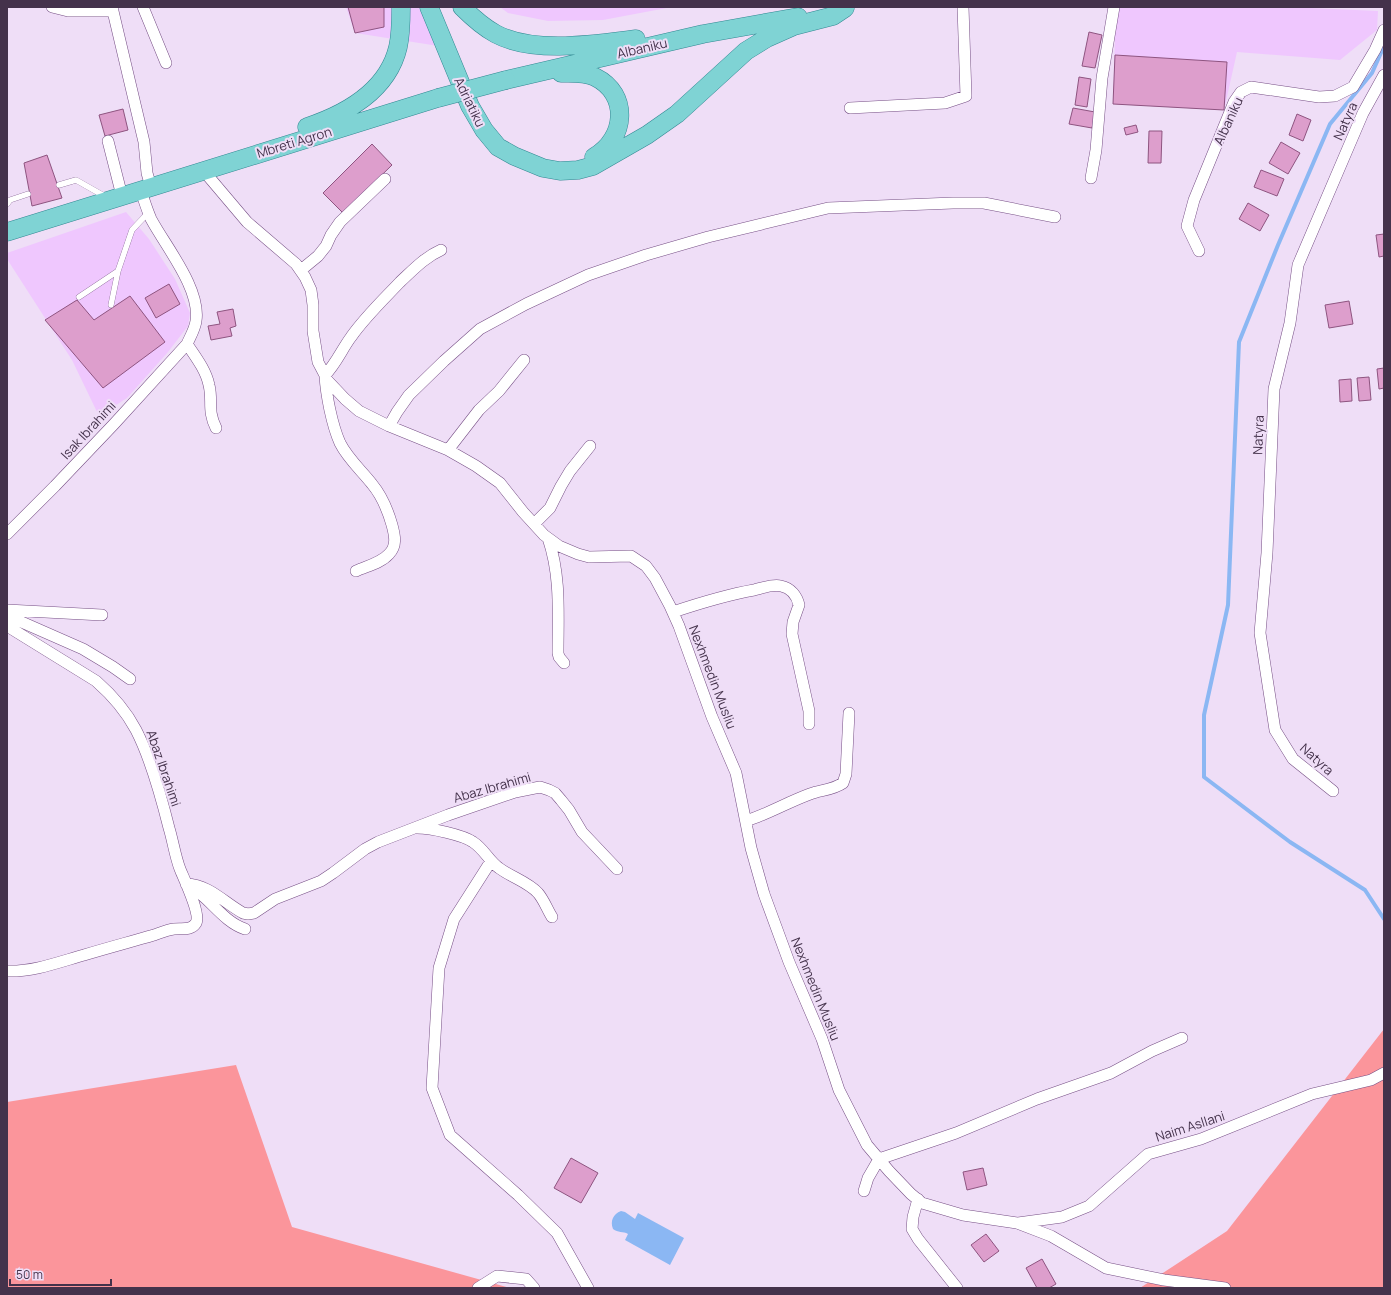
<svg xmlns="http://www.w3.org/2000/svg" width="1391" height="1295" font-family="Manrope,sans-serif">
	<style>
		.built { fill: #efc7fe }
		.forest { fill: #fb959b }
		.water { fill: #8bb7f3 }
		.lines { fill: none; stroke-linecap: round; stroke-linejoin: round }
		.stream { stroke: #8bb7f3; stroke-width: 4 }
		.building { fill: #dd9ecc; stroke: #8e5480 }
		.lane-casing { stroke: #764f85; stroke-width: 6 }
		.street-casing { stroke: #764f85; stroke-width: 12 }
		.primary-casing { stroke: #328892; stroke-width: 19 }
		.lane { stroke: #fff; stroke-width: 5.5 }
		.street { stroke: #fff; stroke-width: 11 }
		.primary { stroke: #7fd3d4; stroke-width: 18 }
		.primary-bridge-casing { stroke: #328892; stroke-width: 19; stroke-linecap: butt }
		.primary-bridge { stroke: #7fd3d4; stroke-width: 18 }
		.labels { text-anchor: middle; stroke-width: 4; stroke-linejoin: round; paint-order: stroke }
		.street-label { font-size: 13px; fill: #44324b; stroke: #efdef7 }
	</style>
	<rect width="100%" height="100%" fill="#efdef7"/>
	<!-- built -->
	<path class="built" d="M346 7H433L445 47 355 33Z
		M500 7H672L603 20 548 21 508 13Z
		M1116 7H1288L1378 11 1377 30 1340 60 1237 52 1224 110 1113 104Z
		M126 212 149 239 175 279 190 313 188 326 168 352 127 398 99 416 72 360 7 259V253Z"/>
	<!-- forest -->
	<path class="forest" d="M1384 1029V1288H1140L1227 1231Z
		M236 1065 292 1227 510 1288H7V1102Z"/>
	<!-- water -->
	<path class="water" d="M621 1211 625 1212 635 1219 638 1213 684 1238 670 1265 625 1240 628 1234C623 1231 618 1233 613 1229 610 1221 613 1214 621 1211Z"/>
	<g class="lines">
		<!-- stream -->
		<path class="stream" d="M1384 46 1372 73 1330 124 1278 245 1239 342 1228 605 1204 715V777L1290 842 1365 890 1384 919"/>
	</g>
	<!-- building -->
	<path class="building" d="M348 7H384V27L355 33Z
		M1089 32 1102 35 1095 68 1082 66Z
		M1115 55 1227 62 1224 110 1113 104Z
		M1079 77 1091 79 1087 107 1075 105Z
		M1073 108 1095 112 1092 128 1069 124Z
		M123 109 128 130 105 136 99 115Z
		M1297 114 1311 120 1303 141 1289 135Z
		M1136 125 1138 132 1126 135 1124 128Z
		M1149 131H1162L1161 163H1148Z
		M1281 142 1300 153 1288 174 1269 163Z
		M372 144 392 165 343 213 323 193Z
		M47 155 62 198 32 206 24 163Z
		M1261 170 1284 179 1277 196 1254 187Z
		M1248 203 1269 215 1260 231 1239 219Z
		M1384 234V256L1379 257 1376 235Z
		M169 284 180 304 156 318 145 298Z
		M130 296 165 342 103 388 45 320 77 300 94 320Z
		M1349 301 1353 324 1329 328 1325 305Z
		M233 309 236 326 230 328 232 336 211 340 208 326 220 324 217 312Z
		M1384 368V388L1379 389 1377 369Z
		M1369 377 1371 400 1359 401 1357 378Z
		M1351 379 1352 401 1340 402 1339 380Z
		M571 1158 598 1173 581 1203 554 1188Z
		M983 1168 987 1185 967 1190 963 1172Z
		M986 1234 999 1251 984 1262 971 1245Z
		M1042 1259 1056 1284 1049 1288H1037L1026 1268Z"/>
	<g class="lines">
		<!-- lane casing -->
		<g class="lane-casing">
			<path id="lane" d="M59 185 76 180 106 197
				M7 204 10 200 28 194
				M79 297 118 271 132 230 148 213
				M111 305 118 271"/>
		</g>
		<!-- street casing -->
		<g class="street-casing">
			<path id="street" d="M52 7 68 11H113
				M112 7 144 142 147 173 151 187
				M143 7 166 63
				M850 108 945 103 966 96 963 7
				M108 141 122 196
				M203 170 247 222 296 264 305 277 311 290 313 305V331L318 362 328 381 345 399 359 411 389 426 448 450 476 466 500 483 523 512 544 535 559 546 578 554 589 557 631 556 646 566 655 578 670 606 679 626 712 717 736 773 751 848 764 894 789 962 822 1039 839 1090 867 1145 889 1171 911 1194 922 1203 963 1215 1017 1223 1051 1236 1106 1268 1164 1280 1225 1288
				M1091 178 1096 150 1102 78 1114 7
				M1199 251 1187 226 1194 200 1234 102 1241 92 1251 87 1319 97 1335 96 1353 87 1375 50 1384 30
				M301 270 318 256 326 246 331 235 340 222 385 179
				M187 344C195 356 206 370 209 385 213 401 207 410 216 428
				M389 426 397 412 409 395 444 361 480 329 526 304 588 275 646 255 708 237 828 208 953 203H984L1055 217
				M448 450 479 410 499 391 524 360
				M534 524 550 508 561 486 570 471 590 446
				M7 534 55 486 114 424 187 344C190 337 195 329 196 321 201 289 166 247 151 219 147 210 144 200 141 191
				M548 538C561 576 558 613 558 653L559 657 564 663
				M356 571C367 566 381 563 389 554 397 546 395 536 392 525 388 511 382 496 372 484 362 471 348 459 340 443 332 425 326 395 325 375 336 364 342 349 351 337 365 317 383 300 400 282 413 270 425 257 441 250
				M7 610 102 615
				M673 612C700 603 726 595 754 590 762 588 772 584 781 586 791 588 797 596 799 605L793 622 792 634 809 711V724
				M7 614 17 620 83 649 113 667 130 679
				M7 626 96 681C112 695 126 711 136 730 151 759 161 796 169 828 173 841 175 856 180 869 184 879 201 914 196 923 191 931 182 928 174 929 167 930 160 933 154 935 130 942 107 948 84 955 59 962 33 972 7 971
				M1333 791 1293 759 1275 730 1260 633 1267 553 1274 389 1290 323 1298 265 1363 113 1384 75
				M746 821C768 814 788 802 810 794 821 790 833 790 843 783L846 774 849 713
				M417 828C431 828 463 835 473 842 484 849 489 861 499 868 511 877 528 882 538 893 544 900 547 909 552 917
				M491 861 454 919 439 968 432 1088 450 1135 518 1195 557 1233 588 1288
				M186 884C210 885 223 902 243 913L248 914 254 913 275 899 321 881 333 873 365 849 378 842 448 815 515 792 540 787 549 790 555 793 561 800 569 810 582 832 617 869
				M193 888C211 900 224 922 245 929
				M864 1191 868 1178 879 1159 956 1133 1037 1099 1111 1073 1152 1051 1182 1038
				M918 1199 913 1217 912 1229 918 1239 957 1288
				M1018 1223 1062 1217 1089 1206 1148 1154 1201 1139 1312 1094 1371 1080 1384 1073
				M478 1288 497 1276 526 1279 534 1288"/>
		</g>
		<!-- primary casing -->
		<g class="primary-casing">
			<path id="primary" d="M429 7 470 106 484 130 498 147 514 156 543 168 560 171 578 170 593 166 647 135 677 114 746 51 767 38 794 26 833 16 845 8
				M462 7C472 17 483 27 496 34 533 54 596 44 636 39
				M561 73C572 73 585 72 595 77 630 94 626 139 594 157
				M506 80 703 34 798 17
				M307 127C346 114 388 90 398 47 401 34 401 20 401 7
				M7 232 438 98"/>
		</g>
		<!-- lane -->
		<use href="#lane" class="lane"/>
		<!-- street -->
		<use href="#street" class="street"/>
		<!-- primary -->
		<use href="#primary" class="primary"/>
		<!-- primary-bridge casing -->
		<g class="primary-bridge-casing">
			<path id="primary-bridge" d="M438 98 506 80"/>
		</g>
		<!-- primary-bridge -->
		<use href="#primary-bridge" class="primary-bridge"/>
	</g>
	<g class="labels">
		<!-- street labels -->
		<g class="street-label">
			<text transform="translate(642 48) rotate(-13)" y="5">Albaniku</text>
			<text transform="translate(470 102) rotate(64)" y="5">Adriatiku</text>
			<text transform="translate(1228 121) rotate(-65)" y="5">Albaniku</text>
			<text transform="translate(1345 121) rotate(-66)" y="5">Natyra</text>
			<text transform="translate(294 142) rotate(-17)" y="5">Mbreti Agron</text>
			<text transform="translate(88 430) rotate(-47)" y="5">Isak Ibrahimi</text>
			<text transform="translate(1258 435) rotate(-88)" y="5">Natyra</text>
			<text transform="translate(713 677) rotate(69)" y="5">Nexhmedin Musliu</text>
			<text transform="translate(1317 759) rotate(42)" y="5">Natyra</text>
			<text transform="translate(164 768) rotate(71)" y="5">Abaz Ibrahimi</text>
			<text transform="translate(492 787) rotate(-16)" y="5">Abaz Ibrahimi</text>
			<text transform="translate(816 989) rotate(68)" y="5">Nexhmedin Musliu</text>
			<text transform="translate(1190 1126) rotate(-18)" y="5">Naim Asllani</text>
		</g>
	</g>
	<!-- border -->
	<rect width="1391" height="1295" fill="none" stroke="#44324b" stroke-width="16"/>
	<!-- scale -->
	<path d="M10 1279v6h101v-6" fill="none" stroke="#44324b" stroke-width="2"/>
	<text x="16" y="1279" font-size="12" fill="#44324b" stroke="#efdef7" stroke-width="3" paint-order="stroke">50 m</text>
</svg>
